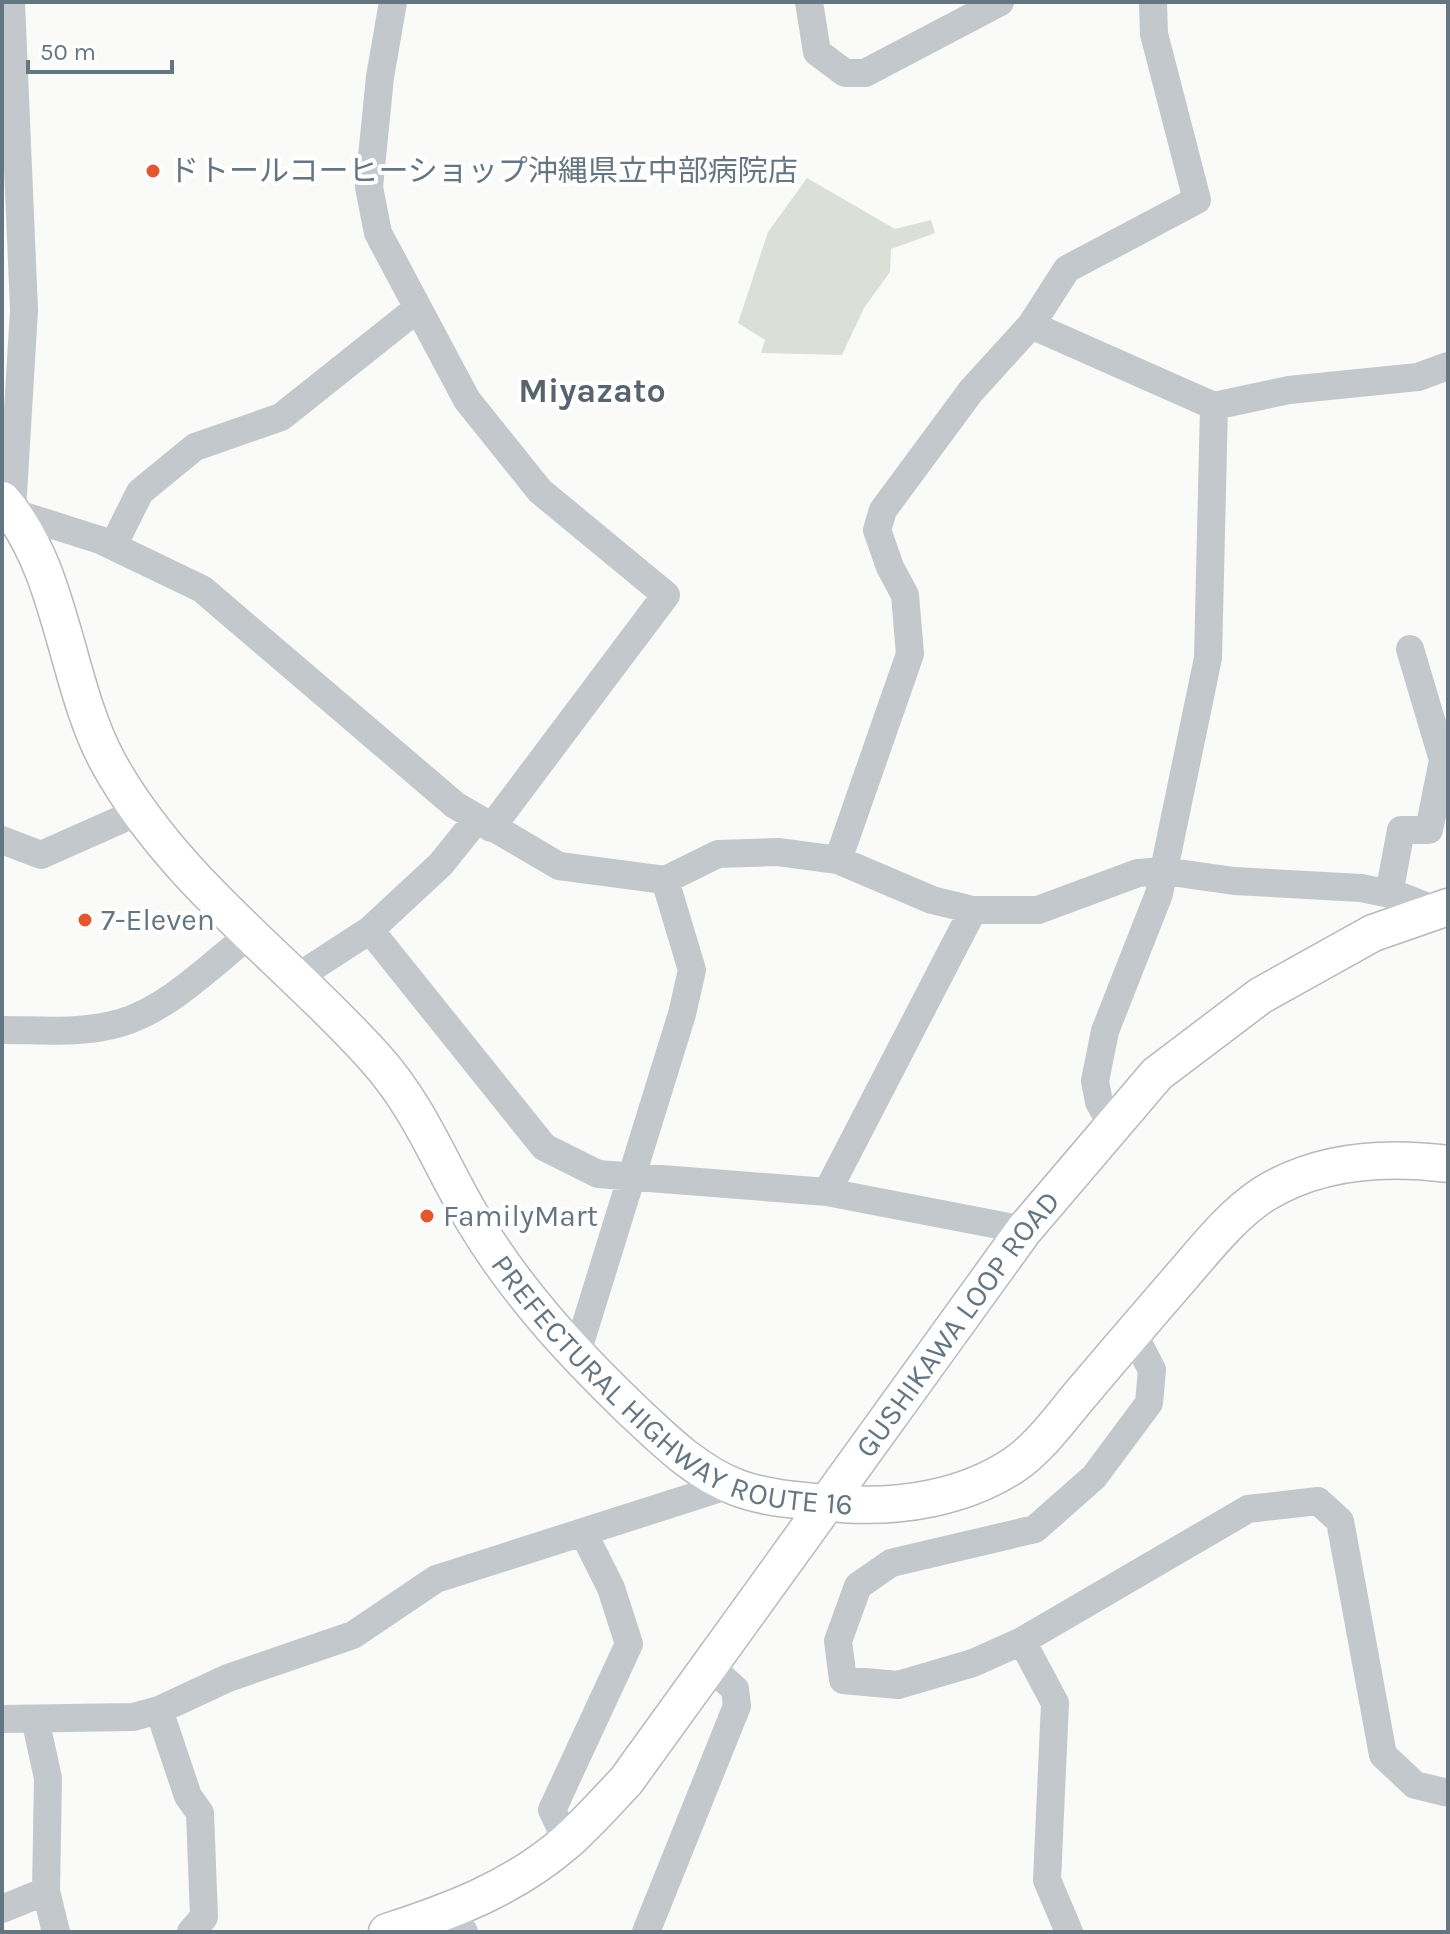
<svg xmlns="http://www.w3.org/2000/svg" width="1450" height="1934" font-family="Karla,'Noto Sans JP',sans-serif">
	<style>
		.green { fill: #dadfd7 }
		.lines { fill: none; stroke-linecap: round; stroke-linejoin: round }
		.major-casing { stroke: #b5babe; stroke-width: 39 }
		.minor { stroke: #c3c8cc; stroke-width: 28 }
		.major { stroke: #fff; stroke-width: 36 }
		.poi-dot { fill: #e4572e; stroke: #fff; stroke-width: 3 }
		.labels { text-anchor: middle; stroke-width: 8; stroke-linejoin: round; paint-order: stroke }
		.poi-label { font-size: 30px; fill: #657683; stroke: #fff; text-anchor: start }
		.street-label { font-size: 30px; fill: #657683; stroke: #fff }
		.quarter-label { font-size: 34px; font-weight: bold; fill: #57646e; stroke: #fff }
	</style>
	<rect width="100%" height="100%" fill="#fafaf8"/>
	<!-- green -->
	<path class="green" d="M807 178 895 229 931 220 935 233 891 249 890 272 864 308 842 355 761 353 765 340 738 323 768 232Z"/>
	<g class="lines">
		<!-- major casing -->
		<g class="major-casing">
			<g id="major">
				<path id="s1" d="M2 500C63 569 65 683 108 762 173 881 288 960 376 1059 420 1108 441 1166 474 1221 516 1291 570 1350 629 1407 662 1438 695 1472 738 1488 771 1500 808 1501 842 1504 901 1508 964 1498 1014 1465 1042 1446 1064 1413 1086 1388 1118 1350 1150 1313 1182 1276 1207 1247 1232 1215 1264 1194 1319 1160 1386 1156 1448 1164"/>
				<path id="s2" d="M387 1932C452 1911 513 1888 565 1843 587 1824 606 1802 626 1781L1024 1230 1157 1074 1260 996 1373 933 1448 907"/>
			</g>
		</g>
		<!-- minor -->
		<path class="minor" d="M11 2 24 310 12 511
			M393 2 380 77 369 187 378 233 467 400 540 491 666 595 491 828
			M809 2 817 52 845 73H865L1000 2
			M1031 325 1214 406 1289 390 1418 377 1448 366
			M2 509 100 540 202 589 455 805 559 866 665 880 718 854 778 852 838 860 932 900 973 910H1038L1138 873 1164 871 1234 881 1361 888 1400 896 1433 909
			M113 546 140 492 195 447 281 417 418 308
			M2 840 41 855 138 812
			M838 860 910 654 905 595 890 567 877 530 883 510 971 391 1031 325 1067 269 1197 200 1154 34 1153 2
			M1389 894 1401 830H1429L1443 760 1410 649
			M370 930 544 1147 598 1174 827 1192 1024 1230
			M296 978 370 930 441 864 477 819
			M2 1030C40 1030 83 1034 120 1023 168 1009 210 966 248 936
			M1111 1123 1099 1102 1095 1081 1105 1031 1159 894 1208 658 1214 406
			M827 1192 973 910
			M1133 1333 1152 1370 1149 1403 1094 1477 1035 1529 891 1563 858 1586 838 1641 843 1680 898 1685 973 1663 1022 1641 1248 1509 1318 1501 1340 1521 1383 1755 1415 1785 1448 1793
			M576 1356 682 1014 692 970 665 880
			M1022 1641 1055 1703 1047 1880 1069 1932
			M159 1710 188 1796 200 1813 204 1917 191 1932
			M2 1719 133 1717 159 1710 228 1678 353 1635 436 1579 730 1485
			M35 1719 48 1778 46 1891 56 1932
			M567 1841 552 1810 629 1644 611 1588 584 1534
			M2 1909 46 1891
			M451 1911 464 1932
			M646 1932 737 1706 735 1689 711 1668"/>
		<!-- major -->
		<use href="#major" class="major"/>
	</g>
	<!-- markers -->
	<g class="poi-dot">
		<circle cx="153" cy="171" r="8"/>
		<circle cx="85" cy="920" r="8"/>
		<circle cx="427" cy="1216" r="8"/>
	</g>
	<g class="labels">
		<!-- poi labels -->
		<g class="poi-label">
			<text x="169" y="181">ドトールコーヒーショップ沖縄県立中部病院店</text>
			<text x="101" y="930">7-Eleven</text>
			<text x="443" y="1226">FamilyMart</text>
		</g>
		<!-- street labels -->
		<g class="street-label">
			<text dy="10" stroke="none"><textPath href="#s2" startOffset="852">GUSHIKAWA LOOP ROAD</textPath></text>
			<text dy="10" stroke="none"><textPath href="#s1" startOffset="1146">PREFECTURAL HIGHWAY ROUTE 16</textPath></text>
		</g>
		<!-- quarter labels -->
		<g class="quarter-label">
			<text x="592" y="402">Miyazato</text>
		</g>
	</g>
	<!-- border -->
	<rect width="1450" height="1934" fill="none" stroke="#657683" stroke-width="8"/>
	<!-- scale -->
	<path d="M28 60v12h144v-12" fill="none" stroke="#657683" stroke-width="4"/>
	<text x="40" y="60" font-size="24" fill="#657683" stroke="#ffffff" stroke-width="6" paint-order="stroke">50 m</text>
</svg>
